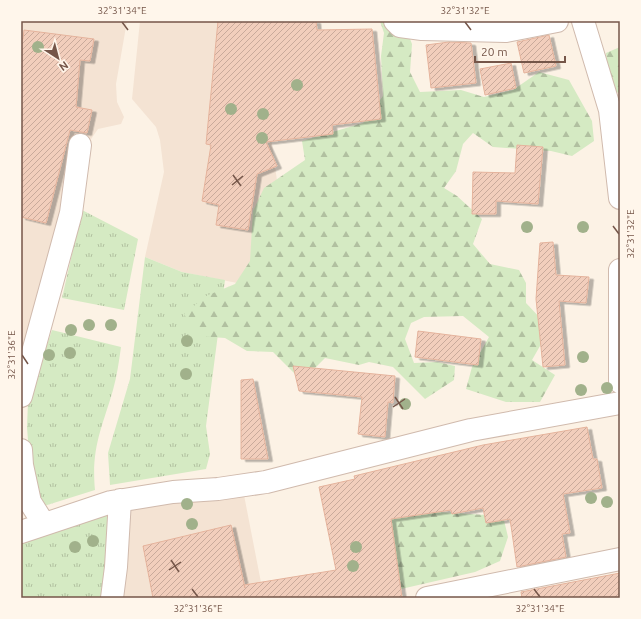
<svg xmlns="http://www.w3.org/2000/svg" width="641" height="619" font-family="Ubuntu,sans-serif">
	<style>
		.residential { fill: #f4e3d3 }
		.grass { fill: url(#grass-tufts) }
		.forest { fill: url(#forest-firs) }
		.building { fill: url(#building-hatch); stroke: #e5b39c; filter: url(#shadow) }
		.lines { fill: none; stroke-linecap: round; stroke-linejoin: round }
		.minor-casing { stroke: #d0baad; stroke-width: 24 }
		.minor { stroke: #fff; stroke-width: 22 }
		.tree { fill: #a1b18b }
		.ticks { fill: none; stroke: #755649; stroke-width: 1.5 }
		.neatline { fill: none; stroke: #755649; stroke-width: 1.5 }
		.ticks-label { font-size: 10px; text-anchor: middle; fill: #755649 }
	</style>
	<defs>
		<pattern id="grass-tufts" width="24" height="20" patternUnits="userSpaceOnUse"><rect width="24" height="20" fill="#d5eac3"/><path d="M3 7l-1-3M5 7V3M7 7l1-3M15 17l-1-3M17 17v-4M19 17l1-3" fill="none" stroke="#b1c0a0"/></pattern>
		<pattern id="forest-firs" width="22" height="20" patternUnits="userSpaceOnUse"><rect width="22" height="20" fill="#d5eac3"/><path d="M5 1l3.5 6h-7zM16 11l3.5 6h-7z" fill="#b1c0a0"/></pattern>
		<pattern id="building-hatch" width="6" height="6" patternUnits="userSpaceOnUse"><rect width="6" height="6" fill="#f2cebc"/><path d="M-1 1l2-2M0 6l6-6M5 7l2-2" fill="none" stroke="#c9aa9b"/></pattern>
		<filter id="shadow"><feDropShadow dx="4.5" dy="2.5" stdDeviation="0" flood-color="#0004"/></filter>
	</defs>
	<rect width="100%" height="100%" fill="#fcf2e5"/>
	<!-- residential -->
	<path class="residential" d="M21 21H127L116 84 117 102 124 117 121 124 98 129 89 142 64 203 21 374Z
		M140 21H261L269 122 278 188 257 287 182 272 145 257 164 172 160 140 156 127 132 99Z
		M244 495 264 598H121L126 508Z"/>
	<!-- grass -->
	<path class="grass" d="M82 210 138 239 124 310 62 298Z
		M145 257 182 272 225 280 206 426 210 454 206 469 110 485 108 453 130 379Z
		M52 330 121 347C119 361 117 376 113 390 102 428 91 448 95 490L44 506 31 481 27 427 28 402Z
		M107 511 112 525 106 598H22L21 539Z"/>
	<!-- forest -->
	<path class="forest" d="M380 21H403L412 44 410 72 420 92 461 90 484 97 513 90 539 72 569 80 592 121 594 141 572 156 551 151 493 147 473 133 463 144 456 171 444 188 457 196 482 219 473 244 490 264 519 270 526 283V303L542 320 544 339 532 360 555 375 540 402H506L466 389 472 367 489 337 463 316 424 317 411 323 405 339 414 363 437 362 455 366 454 380 425 399 393 367 369 362 359 365 325 358 312 371 298 377 273 352 247 351 225 338 198 336 184 314 206 296 235 284 250 261 253 211 264 188 305 160 302 141 363 123 383 96 381 56 384 33Z
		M620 47V93L615 92 608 76 606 53Z
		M398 506 420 511 503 516 508 537 500 561 475 572 401 589 391 520Z"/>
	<!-- building -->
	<path class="building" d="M218 21H316L317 30 372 29 381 119 332 125 333 134 266 142 277 166 257 174 248 230 216 225 219 205 202 201 211 145 206 144Z
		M24 30 94 39 90 61 80 60 76 107 92 110 87 133 70 130 46 223 21 217V39H23Z
		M549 35 556 66 524 73 517 42Z
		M449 42 471 43 476 83 431 88 426 45Z
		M511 63 516 88 485 95 480 69Z
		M517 145 543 147 538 204 496 201V214H472L473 172 515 173Z
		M553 242 556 275 589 277 586 303 559 301 565 365 543 367 536 299 540 243Z
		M418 331 481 339 478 365 415 357Z
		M293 366 395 376 393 403 388 402 385 437 358 434 362 397 299 391Z
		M253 379 268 459H241V380Z
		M587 427 593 459H597L602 488 563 494 570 533 562 534 566 557 517 567 510 519 486 523 483 508 452 514 451 510 391 519 402 598H153L143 546 231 525 245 588 244 585 336 570 319 487 355 479 354 476 483 445Z
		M620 573V598H522L521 592Z"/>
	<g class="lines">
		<!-- minor casing -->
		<g class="minor-casing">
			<path id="minor" d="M395 21 400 26 422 29 506 31 557 21
				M583 21 610 110 620 198
				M620 270V382
				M21 396 71 213 80 145
				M21 450 22 465 30 502 44 524
				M21 532 111 502 173 492 218 489 266 482 471 430 620 403
				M112 598 116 567 120 500
				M427 598 620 559"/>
		</g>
		<!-- minor -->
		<use href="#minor" class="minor"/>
	</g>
	<!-- trees -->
	<g class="tree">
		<circle cx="38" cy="47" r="6"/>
		<circle cx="297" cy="85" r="6"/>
		<circle cx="231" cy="109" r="6"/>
		<circle cx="263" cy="114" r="6"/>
		<circle cx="262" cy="138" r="6"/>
		<circle cx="527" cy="227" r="6"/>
		<circle cx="583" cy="227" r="6"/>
		<circle cx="89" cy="325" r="6"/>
		<circle cx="111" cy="325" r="6"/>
		<circle cx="71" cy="330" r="6"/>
		<circle cx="187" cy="341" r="6"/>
		<circle cx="70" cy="353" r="6"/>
		<circle cx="49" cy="355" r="6"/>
		<circle cx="583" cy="357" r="6"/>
		<circle cx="186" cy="374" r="6"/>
		<circle cx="607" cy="388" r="6"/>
		<circle cx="581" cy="390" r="6"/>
		<circle cx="405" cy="404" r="6"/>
		<circle cx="591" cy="498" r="6"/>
		<circle cx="607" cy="502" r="6"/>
		<circle cx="187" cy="504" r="6"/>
		<circle cx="192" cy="524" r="6"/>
		<circle cx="93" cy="541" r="6"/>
		<circle cx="75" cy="547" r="6"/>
		<circle cx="356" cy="547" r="6"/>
		<circle cx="353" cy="566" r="6"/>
	</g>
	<!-- ticks -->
	<path class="ticks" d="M122 22 128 30M465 22 471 30M233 175 241 186M232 185 243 176M613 226 619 234M22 355 28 364M395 397 403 409M393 407 405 399M171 560 179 572M169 570 181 562M192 589 198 597M534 589 540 597"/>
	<!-- border -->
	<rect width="641" height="619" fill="none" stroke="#fff6eb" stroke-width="44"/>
	<!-- north arrow -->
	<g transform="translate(58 58) rotate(144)" stroke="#fff6eb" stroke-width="3" paint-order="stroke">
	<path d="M0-3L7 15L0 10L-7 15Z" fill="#755649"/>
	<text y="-6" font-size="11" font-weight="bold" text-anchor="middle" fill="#755649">N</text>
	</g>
	<!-- scale -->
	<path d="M475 56v6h90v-6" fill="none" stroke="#755649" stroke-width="2"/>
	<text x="481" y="56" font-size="12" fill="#755649" stroke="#fff6eb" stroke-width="3" paint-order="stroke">20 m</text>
	<rect x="22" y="22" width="597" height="575" class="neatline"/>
	<g class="ticks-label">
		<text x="122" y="14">32°31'34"E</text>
		<text x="465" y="14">32°31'32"E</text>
		<text transform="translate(630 234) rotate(-90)" y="4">32°31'32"E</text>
		<text transform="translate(11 355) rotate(-90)" y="4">32°31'36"E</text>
		<text x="198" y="612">32°31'36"E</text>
		<text x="540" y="612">32°31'34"E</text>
	</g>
</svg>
